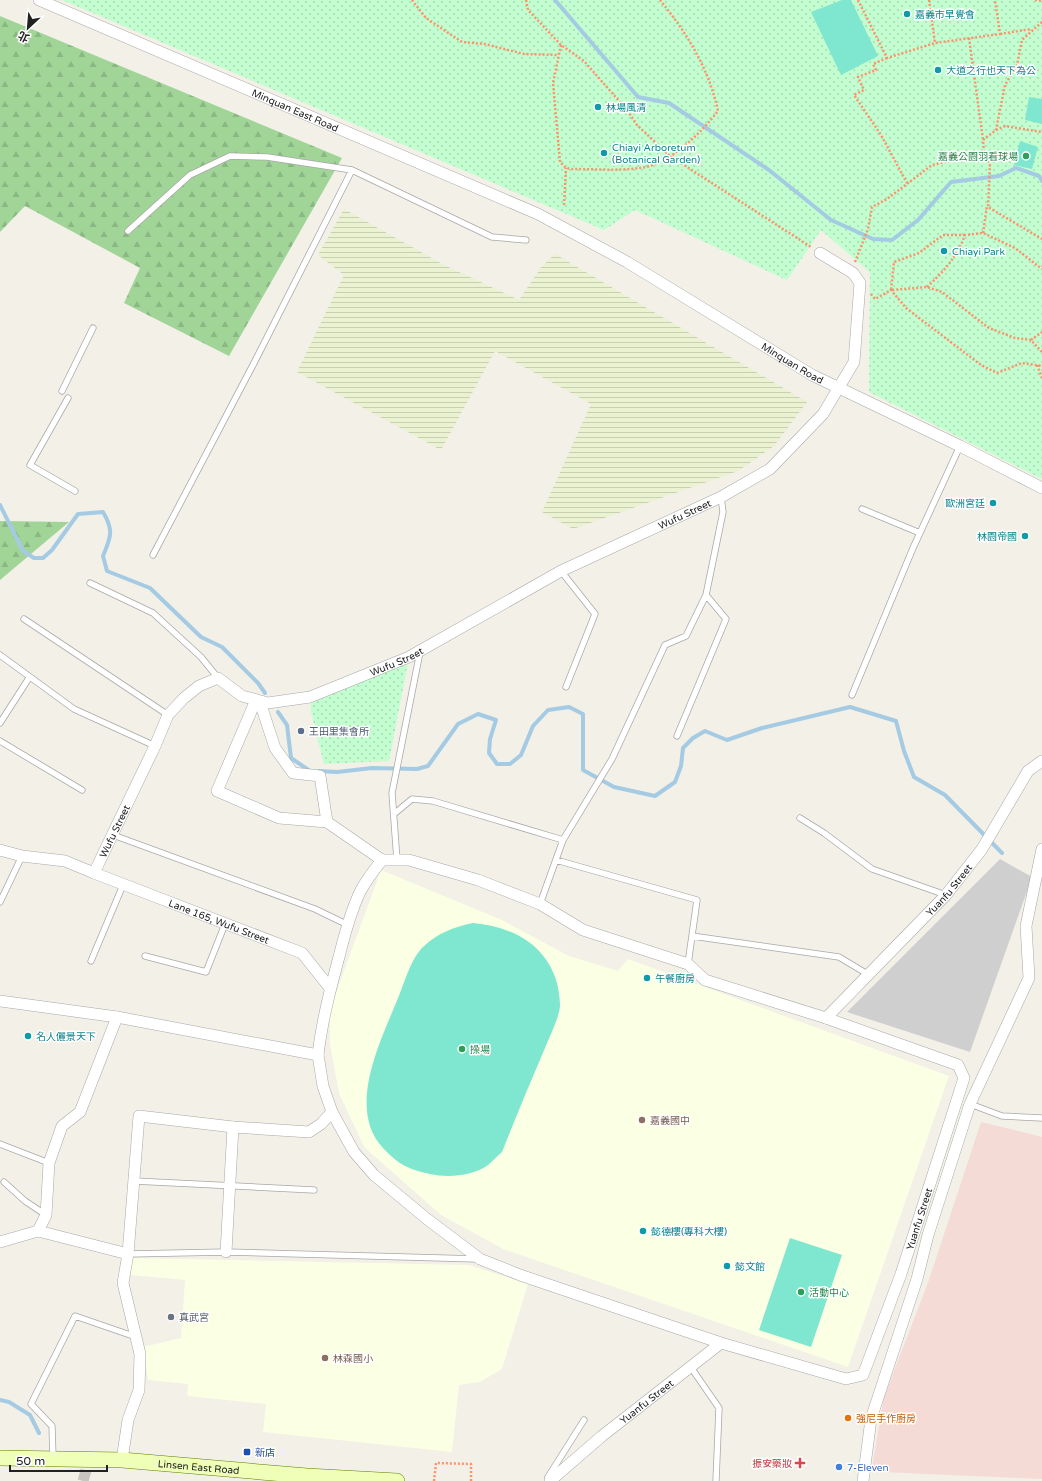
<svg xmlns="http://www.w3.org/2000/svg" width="1042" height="1481" font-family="'Varela Round','Noto Sans TC',sans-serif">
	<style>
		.commercial { fill: #f4dbd5 }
		.education { fill: #fbffe3 }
		.religious { fill: #cfcfcf }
		.farmland { fill: url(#farmland-rules) }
		.forest { fill: url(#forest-firs) }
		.park { fill: url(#park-dots) }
		.pitch { fill: #7fe7cf }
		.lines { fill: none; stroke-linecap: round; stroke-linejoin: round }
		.stream { stroke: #a4cbe3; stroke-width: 4 }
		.street-tunnel { stroke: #c8c7bf; stroke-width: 11; stroke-dasharray: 11 5.5; stroke-linecap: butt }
		.lane-casing { stroke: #a8a8a8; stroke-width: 7 }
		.street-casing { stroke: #a8a8a8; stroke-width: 12 }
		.secondary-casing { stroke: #5e8000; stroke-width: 16 }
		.path { stroke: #ff916b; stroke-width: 2.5; stroke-dasharray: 2 2; stroke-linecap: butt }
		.lane { stroke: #fff; stroke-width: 5.5 }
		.street { stroke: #fff; stroke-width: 11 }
		.secondary { stroke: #f0ffb8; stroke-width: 15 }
		.culture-dot { fill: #0f9aa8; stroke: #fff; stroke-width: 1.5 }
		.leisure-dot { fill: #2e9e5b; stroke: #fff; stroke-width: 1.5 }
		.service-dot { fill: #5c6f8a; stroke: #fff; stroke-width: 1.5 }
		.education-dot { fill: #8d6e63; stroke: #fff; stroke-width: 1.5 }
		.worship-dot { fill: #6b7280; stroke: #fff; stroke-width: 1.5 }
		.food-dot { fill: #e8710a; stroke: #fff; stroke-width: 1.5 }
		.transit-dot { fill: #1a4fb4; stroke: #fff; stroke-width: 1.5 }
		.health-dot { fill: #e0444e; stroke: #fff; stroke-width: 1.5 }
		.shop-dot { fill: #3f7fe0; stroke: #fff; stroke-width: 1.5 }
		.labels { text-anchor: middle; stroke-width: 3; stroke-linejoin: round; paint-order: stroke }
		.culture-label { font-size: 10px; fill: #0d838f; stroke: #fff; text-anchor: start }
		.street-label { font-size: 10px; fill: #212121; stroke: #fff }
		.leisure-label { font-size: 10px; fill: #27864d; stroke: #fff; text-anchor: start }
		.service-label { font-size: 10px; fill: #4e5e75; stroke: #fff; text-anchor: start }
		.education-label { font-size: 10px; fill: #785e54; stroke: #fff; text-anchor: start }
		.worship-label { font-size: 10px; fill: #5b616d; stroke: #fff; text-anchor: start }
		.food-label { font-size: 10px; fill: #c56008; stroke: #fff; text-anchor: start }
		.transit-label { font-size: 10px; fill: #164399; stroke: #fff; text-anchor: start }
		.health-label { font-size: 10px; fill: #be3a42; stroke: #fff; text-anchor: end }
		.shop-label { font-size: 10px; fill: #366cbe; stroke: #fff; text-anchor: start }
	</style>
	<defs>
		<pattern id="farmland-rules" width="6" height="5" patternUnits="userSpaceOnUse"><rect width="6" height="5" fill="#eaf2d1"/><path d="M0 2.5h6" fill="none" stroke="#c8cfb3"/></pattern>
		<pattern id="forest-firs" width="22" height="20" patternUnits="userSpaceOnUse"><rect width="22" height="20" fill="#a1d598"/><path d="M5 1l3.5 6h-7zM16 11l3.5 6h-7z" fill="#8ab783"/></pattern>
		<pattern id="park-dots" width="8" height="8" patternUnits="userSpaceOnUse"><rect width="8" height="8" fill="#c2fed0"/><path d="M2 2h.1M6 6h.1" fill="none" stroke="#a6d9b2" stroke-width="1.8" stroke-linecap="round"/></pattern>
	</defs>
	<rect width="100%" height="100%" fill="#f2f0e7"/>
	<!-- commercial -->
	<path class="commercial" d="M981 1122 1042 1137V1479L883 1472 872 1468 884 1397 929 1280Z"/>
	<!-- education -->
	<path class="education" d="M381 870 502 920 569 956 618 971 628 959 949 1076 848 1367 503 1249 441 1215 364 1147 339 1093 330 1044V1009Z
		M131 1258 469 1265 528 1284 502 1369 480 1382 459 1385 452 1452 263 1432 266 1404 187 1396 188 1384 148 1380 143 1347 181 1338 185 1280 131 1275Z"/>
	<!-- religious -->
	<path class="religious" d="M1000 859 1032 877 970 1052 847 1012Z"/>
	<!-- farmland -->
	<path class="farmland" d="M344 209 444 265 519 300 542 266 555 254 807 402 774 446 738 471 573 529 542 512 591 404 495 351 441 450 297 372 344 275 318 255Z"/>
	<!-- forest -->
	<path class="forest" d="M0 16 342 158 229 356 124 303 140 268 25 206 0 232Z
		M0 521 69 522 0 580Z"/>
	<!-- park -->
	<path class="park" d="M62 0H1042V479L869 392 870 272 821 230 787 280 635 210 604 230Z
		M409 657 389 761 324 764 311 712 310 697Z"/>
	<!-- pitch -->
	<path class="pitch" d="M842 0H851L878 56 841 75 811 12Z
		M1029 97 1042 99V124L1025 120Z
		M1020 141 1038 147 1032 169 1014 165Z
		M473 923C521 927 559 954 560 1005 560 1016 549 1038 545 1048 530 1083 516 1117 502 1152 497 1156 493 1161 488 1165 473 1176 448 1178 430 1174 408 1169 399 1165 383 1148 347 1110 379 1044 396 1003 404 985 410 959 424 946 438 933 454 927 473 923Z
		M790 1238 842 1255 811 1347 759 1330Z"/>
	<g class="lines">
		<!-- stream -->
		<path class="stream" d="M555 0 638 97 669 103 769 170 831 220 873 239 892 240 918 220 951 182 999 176 1016 168 1039 176 1042 181
			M0 505 23 551 34 558H43L52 550 78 514 103 512C114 530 111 537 103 556L107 571 150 588 201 637 222 647 258 683 265 693
			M278 712 287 725 291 758 310 771
			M319 771 337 772 372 768 417 769 428 766 458 724 478 714 496 720 490 739 489 753 497 764H510L521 755 533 726 548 710 569 707 583 714V770L614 787 655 796 675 782 681 766 683 748 693 738 705 731 727 740 762 728 850 707 896 721 904 751 914 777 945 795 1002 853
			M0 1400 9 1402 30 1415 39 1433"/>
		<!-- street-tunnel -->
		<path class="street-tunnel" d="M83 1481 89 1460"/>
		<!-- lane casing -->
		<g class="lane-casing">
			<path id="lane" d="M128 231 190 175 230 156 267 157 352 170 492 237 526 240
				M62 391 93 328
				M68 398 30 465 75 491
				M862 509 920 533
				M153 555 254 363 352 170
				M561 571 595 614 566 687
				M90 583 153 613 201 657 218 678
				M24 619 168 715
				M0 655 74 709 155 746
				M852 695 913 548 960 446
				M0 723 29 678
				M677 736 726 619 706 595 723 512 721 497
				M0 741 82 790
				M394 814 412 799 433 801 563 840
				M800 818 824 833 872 869 946 895
				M113 835 315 909 348 925
				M397 860 392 793 420 652
				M556 860 697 900 688 964
				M0 902 22 856
				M540 904 563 840 612 759 665 645 686 636 706 595
				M692 936 839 957 869 975
				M145 956 206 972 225 924
				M91 961 123 885
				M970 1104 1002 1116 1042 1118
				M0 1144 49 1163
				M134 1181 314 1190
				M4 1182 25 1201 46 1215
				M128 1254 226 1252 477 1259
				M690 1366 719 1408 716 1481
				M53 1458 52 1426 31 1404 75 1316 136 1337
				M548 1477 584 1420"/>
		</g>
		<!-- street casing -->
		<g class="street-casing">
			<g id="street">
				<path id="s1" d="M39 0 538 214 627 262 812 375 960 446 1042 488"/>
				<path d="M256 700 217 791 279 818 327 822"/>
				<path d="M260 702 275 748 293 773 320 776 327 822 382 860"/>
				<path id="s2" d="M0 850 22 856 65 861 94 873 155 746 168 715 184 698 199 686 218 678 242 696 268 703 310 697 409 657 561 571 721 497 770 469 823 414 854 362 860 283 853 273 820 253"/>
				<path id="s3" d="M94 873 302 953 330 988"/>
				<path d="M0 1001 117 1017 318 1055C322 1020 331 987 340 953 345 933 351 911 360 892 366 880 374 870 382 860H409L478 880 540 904 583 930 688 964 705 980 826 1018"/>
				<path id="s4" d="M318 1055 323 1086 332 1112 354 1152 374 1175 427 1219 480 1259 520 1275 721 1343 846 1379 863 1375 901 1274 964 1078 958 1065 826 1018 946 895 982 849 1028 771 1042 761"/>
				<path d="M38 1231 46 1215 49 1163 62 1126 80 1112 117 1017"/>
				<path d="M0 1242 38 1231 128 1254"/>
				<path d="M226 1252 233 1127"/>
				<path d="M122 1460 128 1420 139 1390 140 1354 123 1283 128 1254 139 1116 233 1127 309 1132 321 1124 332 1112"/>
				<path id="s5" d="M550 1481 602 1436 721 1343"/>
				<path d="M863 1481 871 1419 917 1279 928 1235 970 1104 1029 978 1026 926 1042 849"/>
			</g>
		</g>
		<!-- secondary casing -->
		<g class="secondary-casing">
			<g id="secondary">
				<path id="s6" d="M0 1458 122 1460 307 1476 397 1481"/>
			</g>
		</g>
		<!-- path -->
		<path class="path" d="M412 0 426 18 462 42 485 44 524 54 558 55
			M526 0 528 10 561 45 584 61 627 110 637 125 670 156 811 247
			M858 0 887 58 935 43
			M929 0 935 43 1000 34 995 0
			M1035 0 1042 1
			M1042 22 1022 40 1017 65 1005 85 996 130 983 140 984 153 990 163 988 207 1042 239
			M1000 34 1031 29
			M969 38 983 140
			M561 45 553 83 560 162 566 168 572 169C594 169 618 171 640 168 669 165 701 133 718 111 709 69 687 33 660 0
			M887 58 873 64 876 70 858 77 864 90 854 95 881 135 907 183
			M996 130 1005 126 1042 132
			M564 205 566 168
			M983 233 987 206
			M965 235H943L919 253 894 262 891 290 927 287 942 292 989 328 1015 338 1031 340 1042 352
			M855 262 868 229 872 207 887 199 932 165 984 153
			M927 287C944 271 957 257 965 235L983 233 1015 248 1042 269
			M871 294 875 299 891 290 906 308 981 365 997 373 1022 363 1042 366
			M1031 340 1042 332
			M1037 365 1042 378
			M434 1481 436 1463 471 1464V1481"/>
		<!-- lane -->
		<use href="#lane" class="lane"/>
		<!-- street -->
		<use href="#street" class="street"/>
		<!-- secondary -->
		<use href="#secondary" class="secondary"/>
	</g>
	<!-- markers -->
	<g class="culture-dot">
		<circle cx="907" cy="14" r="4"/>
		<circle cx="938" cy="70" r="4"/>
		<circle cx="598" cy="107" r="4"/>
		<circle cx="604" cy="153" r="4"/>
		<circle cx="944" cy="251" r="4"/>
		<circle cx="993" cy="503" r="4"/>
		<circle cx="1025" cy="536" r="4"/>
		<circle cx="647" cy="978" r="4"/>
		<circle cx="28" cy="1036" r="4"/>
		<circle cx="643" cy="1231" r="4"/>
		<circle cx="727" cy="1266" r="4"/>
	</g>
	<g class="leisure-dot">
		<circle cx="1026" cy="156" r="4"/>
		<circle cx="462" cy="1049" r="4"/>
		<circle cx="801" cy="1292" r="4"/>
	</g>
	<circle class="service-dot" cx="301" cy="731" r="4"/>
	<g class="education-dot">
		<circle cx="642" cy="1120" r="4"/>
		<circle cx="325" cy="1358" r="4"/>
	</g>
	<circle class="worship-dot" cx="171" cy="1317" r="4"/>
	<circle class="food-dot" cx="848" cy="1418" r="4"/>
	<rect class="transit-dot" x="243" y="1448" width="8" height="8" rx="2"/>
	<path class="health-dot" d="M798 1457h4v4h4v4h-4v4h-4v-4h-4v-4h4z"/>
	<circle class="shop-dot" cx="839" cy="1467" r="4"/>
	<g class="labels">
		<!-- culture labels -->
		<g class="culture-label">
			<text x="915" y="18">嘉義市早覺會</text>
			<text x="946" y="74">大道之行也天下為公</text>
			<text x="606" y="111">林場風清</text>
			<text x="612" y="151">Chiayi Arboretum<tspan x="612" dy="12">(Botanical Garden)</tspan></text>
			<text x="952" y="255">Chiayi Park</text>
			<text x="985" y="507" text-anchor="end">歐洲宮廷</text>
			<text x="1017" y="540" text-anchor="end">林園帝國</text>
			<text x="655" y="982">午餐廚房</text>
			<text x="36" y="1040">名人儷景天下</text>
			<text x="651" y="1235">懿德樓(專科大樓)</text>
			<text x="735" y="1270">懿文館</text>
		</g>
		<!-- street labels -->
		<g class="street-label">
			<text dy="4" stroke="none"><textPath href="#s1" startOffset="279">Minquan East Road</textPath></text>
			<text dy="4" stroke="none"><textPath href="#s1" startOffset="838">Minquan Road</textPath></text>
			<text dy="4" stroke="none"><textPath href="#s2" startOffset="852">Wufu Street</textPath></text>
			<text dy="4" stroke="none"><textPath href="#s2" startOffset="528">Wufu Street</textPath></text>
			<text dy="4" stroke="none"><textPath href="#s2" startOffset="144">Wufu Street</textPath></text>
			<text dy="4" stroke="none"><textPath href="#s4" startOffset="1319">Yuanfu Street</textPath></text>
			<text dy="4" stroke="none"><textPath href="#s3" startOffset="134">Lane 165, Wufu Street</textPath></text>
			<text dy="4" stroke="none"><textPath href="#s4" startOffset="839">Yuanfu Street</textPath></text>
			<text dy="4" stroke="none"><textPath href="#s5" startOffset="125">Yuanfu Street</textPath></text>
			<text dy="4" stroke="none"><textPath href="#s6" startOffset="199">Linsen East Road</textPath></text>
		</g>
		<!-- leisure labels -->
		<g class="leisure-label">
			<text x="1018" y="160" text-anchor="end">嘉義公園羽看球場</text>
			<text x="470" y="1053">操場</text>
			<text x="809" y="1296">活動中心</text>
		</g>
		<!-- service labels -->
		<g class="service-label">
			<text x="309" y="735">王田里集會所</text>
		</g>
		<!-- education labels -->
		<g class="education-label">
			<text x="650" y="1124">嘉義國中</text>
			<text x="333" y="1362">林森國小</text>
		</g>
		<!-- worship labels -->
		<g class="worship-label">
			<text x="179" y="1321">真武宮</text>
		</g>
		<!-- food labels -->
		<g class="food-label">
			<text x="856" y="1422">強尼手作廚房</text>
		</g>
		<!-- transit labels -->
		<g class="transit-label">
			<text x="255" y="1456">新店</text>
		</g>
		<!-- health labels -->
		<g class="health-label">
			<text x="792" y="1467">振安藥妝</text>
		</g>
		<!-- shop labels -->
		<g class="shop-label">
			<text x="847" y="1471">7-Eleven</text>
		</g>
	</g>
	<!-- north arrow -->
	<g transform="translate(28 28) rotate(206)" stroke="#ffffff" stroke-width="3" paint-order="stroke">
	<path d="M0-3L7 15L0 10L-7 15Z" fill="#212121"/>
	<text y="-6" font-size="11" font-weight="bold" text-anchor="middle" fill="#212121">北</text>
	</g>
	<!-- scale -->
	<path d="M10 1465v6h97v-6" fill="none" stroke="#212121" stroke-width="2"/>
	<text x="16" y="1465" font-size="12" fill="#212121" stroke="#ffffff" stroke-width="3" paint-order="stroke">50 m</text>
</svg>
